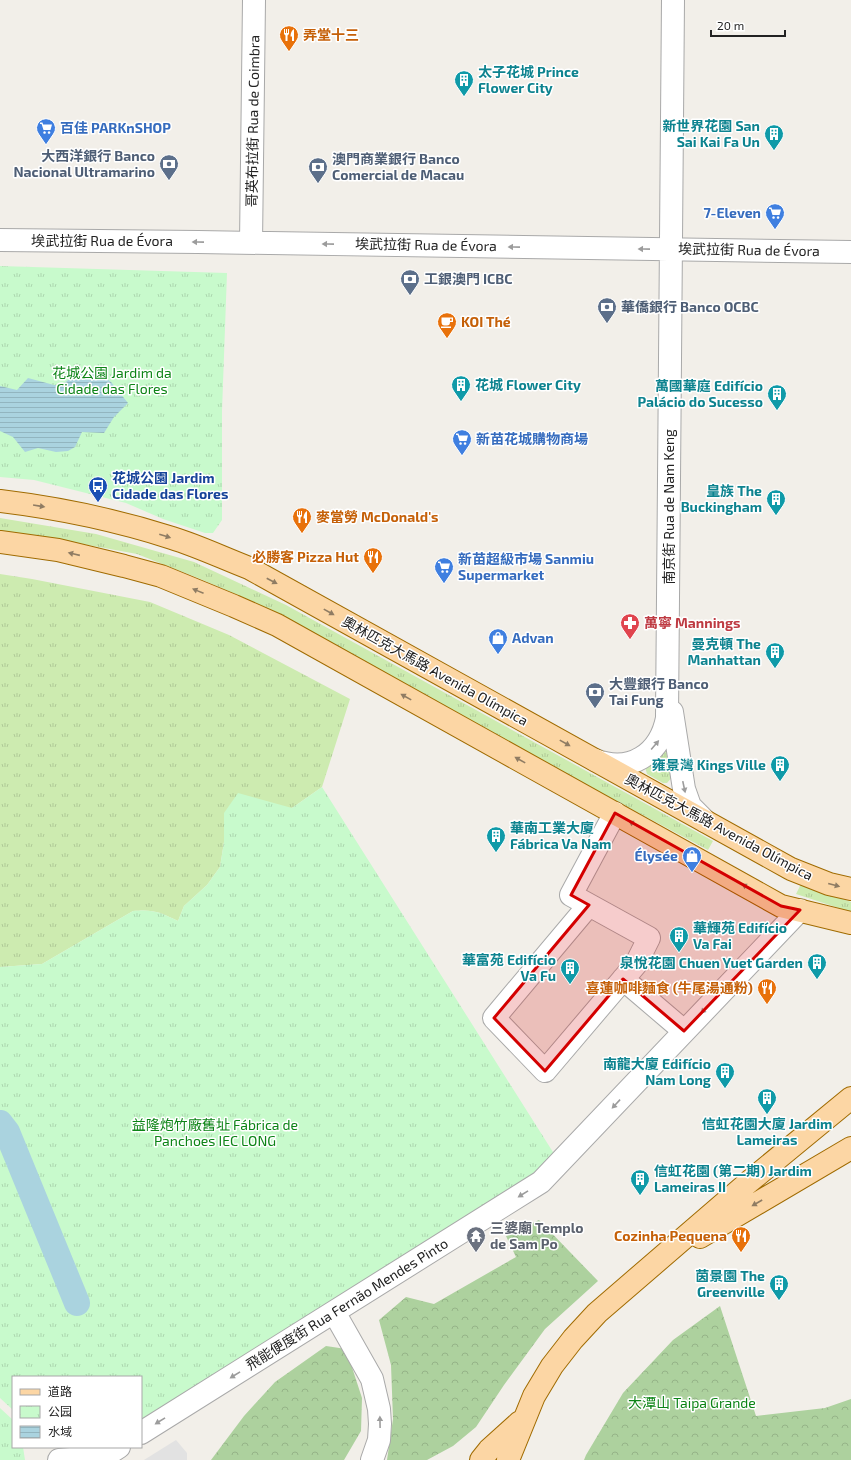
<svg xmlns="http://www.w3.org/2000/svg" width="851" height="1460" font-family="'Exo 2','Noto Sans SC',sans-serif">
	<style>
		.grass { fill: url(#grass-tufts) }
		.forest { fill: url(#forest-crowns) }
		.park { fill: url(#park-tufts) }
		.parking { fill: #e2e2e2 }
		.water { fill: url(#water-rules) }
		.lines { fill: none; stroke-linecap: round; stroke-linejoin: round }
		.canal { stroke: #aad3df; stroke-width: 26 }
		.minor-casing { stroke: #a9a9a9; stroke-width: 24 }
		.primary-casing { stroke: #a06b00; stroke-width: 24 }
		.minor { stroke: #fff; stroke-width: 22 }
		.primary { stroke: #fcd6a4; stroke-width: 22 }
		.oneway { fill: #9c9c9c }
		.oneway2 { fill: #8f7c63 }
		.marked { fill: #d40000; fill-opacity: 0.2; stroke: #d40000; stroke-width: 3; stroke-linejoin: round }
		.labels { text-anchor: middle; stroke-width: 3; stroke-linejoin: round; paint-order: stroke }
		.food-label { font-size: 14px; font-weight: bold; fill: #c56008; stroke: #fff; text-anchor: start }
		.culture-label { font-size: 14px; font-weight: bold; fill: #0d838f; stroke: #fff; text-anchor: end }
		.street-label { font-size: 14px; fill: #222; stroke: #fff }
		.shop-label { font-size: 14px; font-weight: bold; fill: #366cbe; stroke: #fff; text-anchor: start }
		.service-label { font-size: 14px; font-weight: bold; fill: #4e5e75; stroke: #fff; text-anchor: start }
		.park-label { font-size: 14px; fill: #0c8416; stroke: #fff }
		.transit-label { font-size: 14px; font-weight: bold; fill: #164399; stroke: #fff; text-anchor: start }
		.health-label { font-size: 14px; font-weight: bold; fill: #be3a42; stroke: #fff; text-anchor: start }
		.worship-label { font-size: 14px; font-weight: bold; fill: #5b616d; stroke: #fff; text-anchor: start }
	</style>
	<defs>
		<pattern id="grass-tufts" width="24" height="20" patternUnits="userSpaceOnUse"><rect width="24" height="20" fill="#cdebb0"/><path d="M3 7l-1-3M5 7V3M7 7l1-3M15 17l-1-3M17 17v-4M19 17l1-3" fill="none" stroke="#b0c997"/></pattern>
		<pattern id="forest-crowns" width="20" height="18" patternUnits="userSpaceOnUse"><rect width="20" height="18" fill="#add19e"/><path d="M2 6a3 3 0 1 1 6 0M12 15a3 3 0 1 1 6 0" fill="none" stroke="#95b388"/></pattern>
		<pattern id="park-tufts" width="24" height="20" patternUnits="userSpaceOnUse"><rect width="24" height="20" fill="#c8facc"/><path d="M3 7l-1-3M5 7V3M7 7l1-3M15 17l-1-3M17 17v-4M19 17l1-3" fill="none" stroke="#acd6af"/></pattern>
		<pattern id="water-rules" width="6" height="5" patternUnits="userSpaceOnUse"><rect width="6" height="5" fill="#aad3df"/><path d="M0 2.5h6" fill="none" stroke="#92b5bf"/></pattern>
	</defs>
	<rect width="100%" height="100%" fill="#f2efe9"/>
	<!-- grass -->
	<path class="grass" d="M0 518 96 534 194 562 286 605 713 841 708 850 469 722 252 601 198 578 137 554 34 535 0 531Z
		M0 574 32 579 150 602 229 635 350 699 322 787 292 808 224 842 220 867 207 885 184 906 178 921C160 912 153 909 133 911L42 964 0 967Z
		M672 734 673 776 667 783H663L647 774 645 767Z
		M801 884 851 902V912L796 894Z"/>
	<!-- forest -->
	<path class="forest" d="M539 1220 598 1281 545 1329 504 1385 476 1427 453 1446 427 1460H387L393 1419 391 1365 379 1320 406 1297 434 1304 516 1257 506 1236Z
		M720 1306 756 1416 825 1408 851 1399V1460H584L586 1455 623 1393 673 1340Z
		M326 1346 346 1349 362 1398 361 1431 344 1460H211L244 1416 275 1382Z"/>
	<!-- park -->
	<path class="park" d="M0 266 227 273 222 411V520L213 533H205L163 519 126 503 34 480 0 477Z
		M322 787 558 1160 141 1439V1377H13V1410L0 1398V967L42 964 133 911C153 909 160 912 178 921L184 906 207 885 220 867 224 842V813L238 793 292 808Z
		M0 1408 13 1420V1447H23L25 1460H0Z"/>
	<!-- parking -->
	<path class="parking" d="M176 1440 187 1453V1460H144Z"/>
	<!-- water -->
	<path class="water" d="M86 370 98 372 111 382 128 403 114 417 104 433 82 432 75 447 68 451 56 452 38 448 25 452 13 437 0 431V386L17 390 28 378 54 385H62L72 377Z"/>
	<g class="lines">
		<!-- canal -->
		<path class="canal" d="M0 1123 7 1132 77 1303"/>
		<!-- minor casing -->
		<g class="minor-casing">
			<path id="minor" d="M0 240 198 242 851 252
				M251 243 254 0
				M672 712 684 789 690 806 705 821
				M595 760C630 774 660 754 667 718L673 0
				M589 905 494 1018 545 1071 636 964 649 938 571 895 615 813
				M623 979 684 1031
				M334 1312 372 1379 379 1409 380 1424 379 1440 372 1460
				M141 1433 541 1182 800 910
				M59 1460 105 1456 119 1447"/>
		</g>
		<!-- primary casing -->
		<g class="primary-casing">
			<path id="primary" d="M0 501C58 508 116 520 172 538 198 546 223 558 249 568L791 869 829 884 851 889
				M0 542 58 550 124 566 161 576 234 606 277 625 781 906 851 923
				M700 1237 851 1148
				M481 1460 489 1450 520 1422
				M508 1460 534 1396 552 1366 573 1339 597 1313 750 1181 851 1098"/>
		</g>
		<!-- minor -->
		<use href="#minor" class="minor"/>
		<!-- primary -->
		<use href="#primary" class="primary"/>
	</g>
	<!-- one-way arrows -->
	<defs><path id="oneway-solid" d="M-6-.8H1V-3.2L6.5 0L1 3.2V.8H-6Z"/></defs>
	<g class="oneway">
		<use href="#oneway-solid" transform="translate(198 242) rotate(-179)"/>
		<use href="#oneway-solid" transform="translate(328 244) rotate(-179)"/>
		<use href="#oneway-solid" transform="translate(514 247) rotate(-179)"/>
		<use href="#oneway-solid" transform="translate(644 249) rotate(-179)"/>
		<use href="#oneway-solid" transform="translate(655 745) rotate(-50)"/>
		<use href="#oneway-solid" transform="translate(684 787) rotate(78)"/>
		<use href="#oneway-solid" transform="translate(705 1009) rotate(134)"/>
		<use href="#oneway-solid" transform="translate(616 1104) rotate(133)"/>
		<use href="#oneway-solid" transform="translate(523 1194) rotate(148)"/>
		<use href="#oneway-solid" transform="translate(235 1375) rotate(148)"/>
		<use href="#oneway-solid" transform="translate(160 1421) rotate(148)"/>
		<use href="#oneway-solid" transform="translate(380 1422) rotate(-91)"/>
	</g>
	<g class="oneway2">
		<use href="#oneway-solid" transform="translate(39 506) rotate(9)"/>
		<use href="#oneway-solid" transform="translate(165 536) rotate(17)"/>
		<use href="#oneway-solid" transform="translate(74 554) rotate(-167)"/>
		<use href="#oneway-solid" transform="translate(272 581) rotate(28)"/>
		<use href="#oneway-solid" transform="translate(198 591) rotate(-158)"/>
		<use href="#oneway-solid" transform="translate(329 612) rotate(29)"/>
		<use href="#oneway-solid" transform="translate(406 697) rotate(-151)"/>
		<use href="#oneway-solid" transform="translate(565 743) rotate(29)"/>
		<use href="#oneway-solid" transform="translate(520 760) rotate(-151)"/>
		<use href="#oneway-solid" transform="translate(634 824) rotate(-151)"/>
		<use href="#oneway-solid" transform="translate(834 885) rotate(15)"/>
		<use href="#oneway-solid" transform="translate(747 887) rotate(-151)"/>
		<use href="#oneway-solid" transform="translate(757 1203) rotate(150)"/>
	</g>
	<!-- marked area -->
	<path class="marked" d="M615 813 781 906 800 910 684 1031 623 979 545 1071 494 1018 589 905 571 895Z"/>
	<!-- icons -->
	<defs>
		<g id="restaurant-pin" transform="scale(1)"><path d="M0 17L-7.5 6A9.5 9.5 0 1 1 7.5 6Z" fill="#e8710a" stroke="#fff"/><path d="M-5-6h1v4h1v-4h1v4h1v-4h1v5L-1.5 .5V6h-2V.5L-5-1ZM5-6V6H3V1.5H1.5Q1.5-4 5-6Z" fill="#fff"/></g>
		<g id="building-pin" transform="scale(1)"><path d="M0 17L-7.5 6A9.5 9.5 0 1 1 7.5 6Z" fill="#0f9aa8" stroke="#fff"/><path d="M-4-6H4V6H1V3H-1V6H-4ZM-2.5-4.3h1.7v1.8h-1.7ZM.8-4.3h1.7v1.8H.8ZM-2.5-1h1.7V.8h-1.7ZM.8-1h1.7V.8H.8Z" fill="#fff"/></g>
		<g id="supermarket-pin" transform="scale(1)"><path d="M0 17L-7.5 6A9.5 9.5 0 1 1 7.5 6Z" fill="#3f7fe0" stroke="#fff"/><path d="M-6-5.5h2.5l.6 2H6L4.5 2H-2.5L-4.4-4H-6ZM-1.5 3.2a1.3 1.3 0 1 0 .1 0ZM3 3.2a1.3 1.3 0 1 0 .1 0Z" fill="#fff"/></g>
		<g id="bank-pin" transform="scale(1)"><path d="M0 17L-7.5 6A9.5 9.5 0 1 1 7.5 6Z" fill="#5c6f8a" stroke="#fff"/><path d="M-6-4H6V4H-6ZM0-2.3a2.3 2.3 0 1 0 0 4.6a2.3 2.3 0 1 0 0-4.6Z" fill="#fff"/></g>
		<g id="cafe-pin" transform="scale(1)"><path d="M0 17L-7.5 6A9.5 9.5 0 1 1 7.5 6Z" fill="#e8710a" stroke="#fff"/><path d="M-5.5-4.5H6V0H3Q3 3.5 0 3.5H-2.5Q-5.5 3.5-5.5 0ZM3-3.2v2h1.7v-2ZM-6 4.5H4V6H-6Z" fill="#fff"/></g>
		<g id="bus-pin" transform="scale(1)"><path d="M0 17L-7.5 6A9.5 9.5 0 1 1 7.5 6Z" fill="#1a4fb4" stroke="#fff"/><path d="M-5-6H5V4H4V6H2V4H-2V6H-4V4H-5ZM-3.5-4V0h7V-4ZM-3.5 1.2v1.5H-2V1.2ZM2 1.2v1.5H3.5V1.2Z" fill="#fff"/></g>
		<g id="pharmacy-pin" transform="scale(1)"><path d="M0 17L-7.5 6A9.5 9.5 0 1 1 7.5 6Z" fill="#e0444e" stroke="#fff"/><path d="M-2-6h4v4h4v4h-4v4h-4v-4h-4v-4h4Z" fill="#fff"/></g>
		<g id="shop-pin" transform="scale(1)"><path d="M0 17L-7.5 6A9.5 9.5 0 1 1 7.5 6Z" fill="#3f7fe0" stroke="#fff"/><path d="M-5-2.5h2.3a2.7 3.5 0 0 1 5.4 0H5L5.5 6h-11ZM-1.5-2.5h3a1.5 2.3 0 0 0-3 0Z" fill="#fff"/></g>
		<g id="temple-pin" transform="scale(1)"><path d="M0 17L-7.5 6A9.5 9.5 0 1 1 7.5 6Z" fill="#6b7280" stroke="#fff"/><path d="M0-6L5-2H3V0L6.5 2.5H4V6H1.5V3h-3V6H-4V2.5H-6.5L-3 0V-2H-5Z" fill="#fff"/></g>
	</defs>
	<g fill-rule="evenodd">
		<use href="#restaurant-pin" x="289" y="35"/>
		<use href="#building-pin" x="464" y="80"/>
		<use href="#supermarket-pin" x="46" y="128"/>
		<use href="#building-pin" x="774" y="134"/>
		<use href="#bank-pin" x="169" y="164"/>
		<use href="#bank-pin" x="318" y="167"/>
		<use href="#supermarket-pin" x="775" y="213"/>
		<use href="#bank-pin" x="410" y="279"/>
		<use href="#bank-pin" x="607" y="307"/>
		<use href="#cafe-pin" x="447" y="322"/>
		<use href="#building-pin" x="461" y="385"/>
		<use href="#building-pin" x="777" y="394"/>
		<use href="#supermarket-pin" x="462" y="439"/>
		<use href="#bus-pin" x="98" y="486"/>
		<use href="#building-pin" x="776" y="499"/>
		<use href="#restaurant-pin" x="302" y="517"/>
		<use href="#restaurant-pin" x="373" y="557"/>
		<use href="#supermarket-pin" x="444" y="567"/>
		<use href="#pharmacy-pin" x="630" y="623"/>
		<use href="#shop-pin" x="498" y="638"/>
		<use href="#building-pin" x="775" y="652"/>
		<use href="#bank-pin" x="595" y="692"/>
		<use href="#building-pin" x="780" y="765"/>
		<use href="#building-pin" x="496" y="836"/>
		<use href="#shop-pin" x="692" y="856"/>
		<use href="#building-pin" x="679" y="936"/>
		<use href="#building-pin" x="817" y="963"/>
		<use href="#building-pin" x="570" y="968"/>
		<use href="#restaurant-pin" x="767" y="988"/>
		<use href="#building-pin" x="725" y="1072"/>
		<use href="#building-pin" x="767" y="1098"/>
		<use href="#building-pin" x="640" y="1179"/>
		<use href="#temple-pin" x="476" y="1236"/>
		<use href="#restaurant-pin" x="741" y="1236"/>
		<use href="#building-pin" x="779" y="1284"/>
	</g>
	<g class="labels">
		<!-- food labels -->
		<g class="food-label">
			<text x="303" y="40">弄堂十三</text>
			<text x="461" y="327">KOI Thé</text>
			<text x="316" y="522">麥當勞 McDonald's</text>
			<text x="359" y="562" text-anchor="end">必勝客 Pizza Hut</text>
			<text x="753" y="993" text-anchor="end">喜蓮咖啡麵食 (牛尾湯通粉)</text>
			<text x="727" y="1241" text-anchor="end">Cozinha Pequena</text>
		</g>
		<!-- culture labels -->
		<g class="culture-label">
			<text x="478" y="77" text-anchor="start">太子花城 Prince<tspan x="478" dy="16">Flower City</tspan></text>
			<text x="760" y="131">新世界花園 San<tspan x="760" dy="16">Sai Kai Fa Un</tspan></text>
			<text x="475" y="390" text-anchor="start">花城 Flower City</text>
			<text x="763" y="391">萬國華庭 Edifício<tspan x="763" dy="16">Palácio do Sucesso</tspan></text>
			<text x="762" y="496">皇族 The<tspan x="762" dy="16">Buckingham</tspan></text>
			<text x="761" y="649">曼克頓 The<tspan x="761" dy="16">Manhattan</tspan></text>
			<text x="766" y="770">雍景灣 Kings Ville</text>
			<text x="510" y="833" text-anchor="start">華南工業大廈<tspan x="510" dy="16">Fábrica Va Nam</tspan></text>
			<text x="693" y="933" text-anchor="start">華輝苑 Edifício<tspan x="693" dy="16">Va Fai</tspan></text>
			<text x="556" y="965">華富苑 Edifício<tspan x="556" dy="16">Va Fu</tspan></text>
			<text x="803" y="968">泉悅花園 Chuen Yuet Garden</text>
			<text x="711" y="1069">南龍大廈 Edifício<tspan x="711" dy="16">Nam Long</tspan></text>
			<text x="767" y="1129" text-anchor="middle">信虹花園大廈 Jardim<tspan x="767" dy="16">Lameiras</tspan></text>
			<text x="654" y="1176" text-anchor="start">信虹花園 (第二期) Jardim<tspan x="654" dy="16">Lameiras II</tspan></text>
			<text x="765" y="1281">茵景園 The<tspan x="765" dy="16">Greenville</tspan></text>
		</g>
		<!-- street labels -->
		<g class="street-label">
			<text transform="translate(253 121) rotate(-89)" y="5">哥英布拉街 Rua de Coimbra</text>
			<text x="102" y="246">埃武拉街 Rua de Évora</text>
			<text transform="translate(426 245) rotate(1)" y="5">埃武拉街 Rua de Évora</text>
			<text transform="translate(749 250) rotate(1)" y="5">埃武拉街 Rua de Évora</text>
			<text transform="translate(669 507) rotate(-90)" y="5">南京街 Rua de Nam Keng</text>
			<text transform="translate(435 671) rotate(29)" y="5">奧林匹克大馬路 Avenida Olímpica</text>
			<text transform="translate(719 827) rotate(28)" y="5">奧林匹克大馬路 Avenida Olímpica</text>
			<text transform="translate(347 1304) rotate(-32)" y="5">飛能便度街 Rua Fernão Mendes Pinto</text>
		</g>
		<!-- shop labels -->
		<g class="shop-label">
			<text x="60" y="133">百佳 PARKnSHOP</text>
			<text x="761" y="218" text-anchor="end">7-Eleven</text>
			<text x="476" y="444">新苗花城購物商場</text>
			<text x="458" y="564">新苗超級市場 Sanmiu<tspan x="458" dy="16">Supermarket</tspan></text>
			<text x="512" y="643">Advan</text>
			<text x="678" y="861" text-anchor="end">Élysée</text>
		</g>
		<!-- service labels -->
		<g class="service-label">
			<text x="155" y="161" text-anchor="end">大西洋銀行 Banco<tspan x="155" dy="16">Nacional Ultramarino</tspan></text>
			<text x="332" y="164">澳門商業銀行 Banco<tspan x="332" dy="16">Comercial de Macau</tspan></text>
			<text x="424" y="284">工銀澳門 ICBC</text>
			<text x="621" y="312">華僑銀行 Banco OCBC</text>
			<text x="609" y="689">大豐銀行 Banco<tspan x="609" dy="16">Tai Fung</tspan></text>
		</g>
		<!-- park labels -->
		<g class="park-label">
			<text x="112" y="378">花城公園 Jardim da<tspan x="112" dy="16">Cidade das Flores</tspan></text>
			<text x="215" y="1130">益隆炮竹廠舊址 Fábrica de<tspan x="215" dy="16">Panchoes IEC LONG</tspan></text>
			<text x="692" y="1408">大潭山 Taipa Grande</text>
		</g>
		<!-- transit labels -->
		<g class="transit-label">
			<text x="112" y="483">花城公園 Jardim<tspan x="112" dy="16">Cidade das Flores</tspan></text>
		</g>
		<!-- health labels -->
		<g class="health-label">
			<text x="644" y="628">萬寧 Mannings</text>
		</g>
		<!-- worship labels -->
		<g class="worship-label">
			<text x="490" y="1233">三婆廟 Templo<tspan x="490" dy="16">de Sam Po</tspan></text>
		</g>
	</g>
	<!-- legend -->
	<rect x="12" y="1376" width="130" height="72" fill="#ffffff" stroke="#a7a7a7"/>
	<rect x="20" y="1389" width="20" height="6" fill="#fcd6a4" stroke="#a7a7a7"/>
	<text x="48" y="1396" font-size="12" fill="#222222">道路</text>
	<rect x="20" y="1406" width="20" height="12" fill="url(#park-tufts)" stroke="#a7a7a7"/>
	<text x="48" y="1416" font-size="12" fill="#222222">公园</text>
	<rect x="20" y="1426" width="20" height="12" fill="url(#water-rules)" stroke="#a7a7a7"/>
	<text x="48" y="1436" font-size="12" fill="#222222">水域</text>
	<!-- scale -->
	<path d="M711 30v6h74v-6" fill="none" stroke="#222222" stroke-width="2"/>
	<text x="717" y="30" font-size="12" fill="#222222" stroke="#ffffff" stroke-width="3" paint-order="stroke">20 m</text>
</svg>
